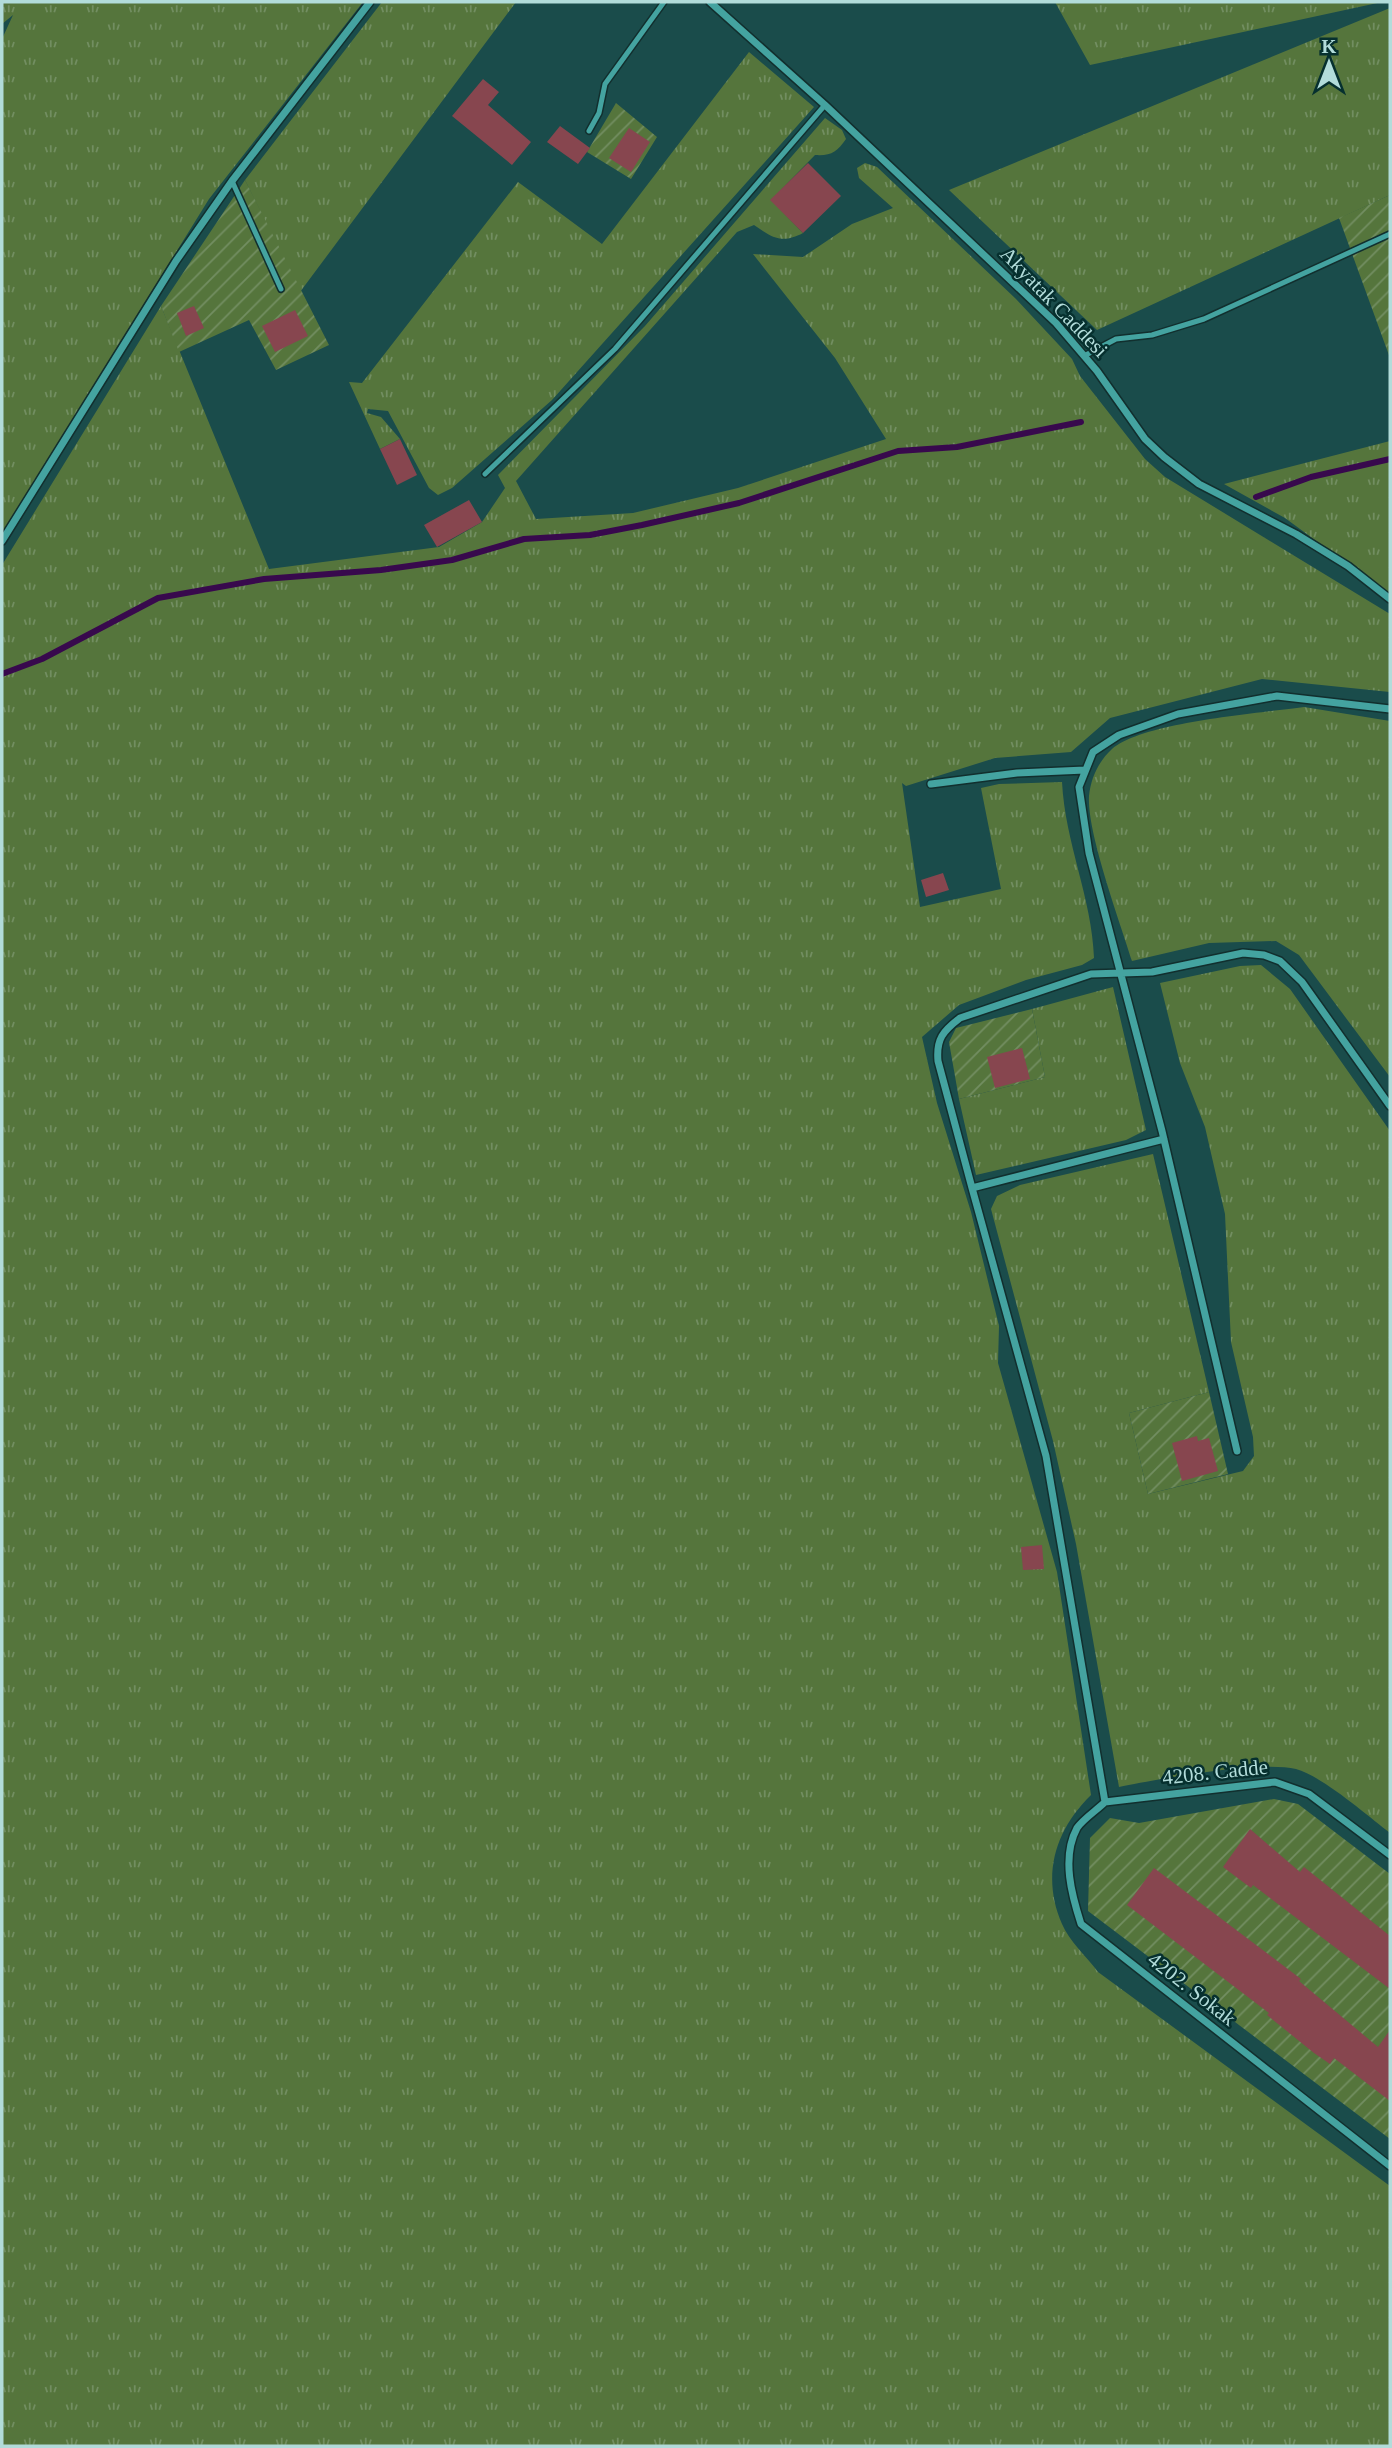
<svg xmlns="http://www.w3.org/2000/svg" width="1392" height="2448" font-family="'Times New Roman',serif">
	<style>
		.grass { fill: url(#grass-tufts) }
		.garden { fill: url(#garden-furrows) }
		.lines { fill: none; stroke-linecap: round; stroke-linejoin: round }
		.stream { stroke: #38094d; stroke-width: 6 }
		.building { fill: #87464f }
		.service-casing { stroke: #122f2e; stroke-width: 8 }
		.minor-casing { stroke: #122f2e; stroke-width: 10 }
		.service { stroke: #44a3a0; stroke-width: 5 }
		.minor { stroke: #44a3a0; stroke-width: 7 }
		.labels { text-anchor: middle; stroke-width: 5; stroke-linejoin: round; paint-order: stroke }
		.street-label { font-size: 21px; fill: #b2dcda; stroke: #06302f }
	</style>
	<defs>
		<pattern id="grass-tufts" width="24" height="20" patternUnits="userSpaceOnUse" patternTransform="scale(1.75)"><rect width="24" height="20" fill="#55753c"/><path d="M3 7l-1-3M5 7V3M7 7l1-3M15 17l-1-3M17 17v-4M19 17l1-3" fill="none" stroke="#728e61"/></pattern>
		<pattern id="garden-furrows" width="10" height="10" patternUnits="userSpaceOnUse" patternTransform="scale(1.75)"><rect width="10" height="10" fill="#55753c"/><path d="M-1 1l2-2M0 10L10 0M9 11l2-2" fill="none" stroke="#728e61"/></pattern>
	</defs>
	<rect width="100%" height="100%" fill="#1a4c4b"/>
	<!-- grass -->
	<path class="grass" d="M2 2H363L209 199 2 533V39L13 15 2 24Z
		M382 2H516L300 292 245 180Z
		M1055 2H1382L1090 65Z
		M1390 8V195L1097 330 949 190Z
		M749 52 814 107 552 400 452 488 438 495 429 488 388 411 368 409 367 413 381 417 400 439 380 449 349 382 362 383 518 182 602 244Z
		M825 118 842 130 846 139C837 152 831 156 815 155L771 200 803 233C782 244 773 238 754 225L737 232 516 481 536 519 633 513 738 488 886 439 835 358 753 254 803 257 852 224 893 208 859 178 857 168 865 163 877 167 1016 299 1072 359 1080 376 1145 459 1165 477 1390 614V692L1262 679 1110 718 1071 752 995 758 906 786 902 783 920 907 1001 889 981 788 999 784 1062 782C1065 843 1092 898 1094 958L1082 965 1026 980 959 1005 922 1037 937 1103 971 1212 999 1326 998 1363 1057 1572 1091 1795C1055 1830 1041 1876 1062 1924 1069 1941 1087 1957 1098 1972L1390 2186V2446H2V565L161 306 269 569 439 547 482 522 505 488 498 475 645 326Z
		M1390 441V595L1285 518 1224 484Z
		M1304 707 1390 721V1077L1299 955 1276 941 1209 943 1132 961C1120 921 1087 833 1089 796 1091 777 1099 761 1112 749 1142 722 1261 713 1304 707Z
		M1261 965 1290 989 1390 1131V1833C1368 1816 1322 1776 1296 1769 1261 1760 1158 1779 1119 1787L1076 1544 1053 1441 991 1209 997 1196 1020 1185 1153 1154 1209 1392 1129 1413 1148 1494 1243 1471 1254 1456 1253 1437 1231 1342 1225 1214 1205 1127 1180 1063 1160 983 1240 966Z
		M1113 987 1146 1130 1126 1140 976 1175 959 1099 1045 1077 1032 1009Z"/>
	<!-- garden -->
	<path class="garden" d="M616 103 657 137 631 179 587 152Z
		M245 180 329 345 276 370 249 320 179 352 161 306Z
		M1390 195V358L1339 218Z
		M1032 1009 1045 1077 959 1099 949 1042 956 1028Z
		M1209 1392 1228 1474 1148 1494 1129 1413Z
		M1274 1799 1298 1804 1390 1874V2139L1088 1911 1090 1838 1110 1818 1139 1823Z"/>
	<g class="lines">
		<!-- stream -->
		<path class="stream" d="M1256 497 1311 477 1390 459
			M2 674 42 659 158 598 264 579 381 570 452 560 524 539 590 535 642 525 739 503 898 451 957 447 1081 422"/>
	</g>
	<!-- building -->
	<path class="building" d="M483 79 499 92 488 105 531 142 512 165 452 116Z
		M560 126 590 148 578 164 547 142Z
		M629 128 650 142 631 172 609 158Z
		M808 163 841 196 803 233 770 200Z
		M194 306 204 328 186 336 177 313Z
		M295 310 308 336 275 352 262 326Z
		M400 439 417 475 397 485 380 449Z
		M469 500 482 522 437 547 424 525Z
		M943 873 949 890 926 897 921 880Z
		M1022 1048 1030 1079 995 1088 987 1057Z
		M1197 1436 1198 1441 1209 1438 1218 1471 1182 1481 1172 1443Z
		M1042 1545 1044 1569 1023 1570 1021 1547Z
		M1250 1829 1300 1872 1304 1867 1390 1936V1989L1253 1885 1251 1888 1223 1867Z
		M1154 1868 1301 1979 1299 1981 1378 2047 1390 2030V2101L1334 2058 1330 2064 1314 2053 1267 2015 1269 2013 1127 1905Z"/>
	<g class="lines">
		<!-- service casing -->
		<g class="service-casing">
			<path id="service" d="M589 131 599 113 605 84 664 2
				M232 181 281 289
				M1084 356 1116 339 1152 335 1204 319 1390 234
				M485 474 615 349 825 105"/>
		</g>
		<!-- minor casing -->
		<g class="minor-casing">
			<path id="minor" d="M710 2 825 105 1056 323 1097 371 1145 439 1164 457 1199 484 1296 534 1348 566 1390 599
				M2 541 176 261 232 181 370 2
				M931 784 1017 773 1085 770
				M1164 1139 972 1188 938 1061C936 1039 943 1031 960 1018L1091 974 1152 972 1243 953 1264 955 1280 961 1302 982 1390 1106
				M972 1188 1046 1456 1105 1802
				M1237 1451 1162 1131 1089 853 1079 787 1093 752 1119 735 1178 714 1277 696 1390 709
				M1105 1802C1097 1810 1083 1819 1077 1828 1061 1858 1072 1896 1081 1924L1390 2166
				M1105 1802 1275 1782 1309 1794 1390 1855"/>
		</g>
		<!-- service -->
		<use href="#service" class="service"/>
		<!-- minor -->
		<use href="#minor" class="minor"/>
	</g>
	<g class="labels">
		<!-- street labels -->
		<g class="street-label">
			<text transform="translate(1054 302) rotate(46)" y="7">Akyatak Caddesi</text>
			<text transform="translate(1215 1772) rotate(-6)" y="7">4208. Cadde</text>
			<text transform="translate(1192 1989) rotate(38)" y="7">4202. Sokak</text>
		</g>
	</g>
	<!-- border -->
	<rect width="1392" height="2448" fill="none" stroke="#b2dcda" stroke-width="7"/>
	<!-- north arrow -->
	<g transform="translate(1329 63)" stroke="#06302f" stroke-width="5" paint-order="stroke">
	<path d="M0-5L12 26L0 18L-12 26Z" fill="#b2dcda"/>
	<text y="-10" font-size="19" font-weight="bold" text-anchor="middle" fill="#b2dcda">K</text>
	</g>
</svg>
